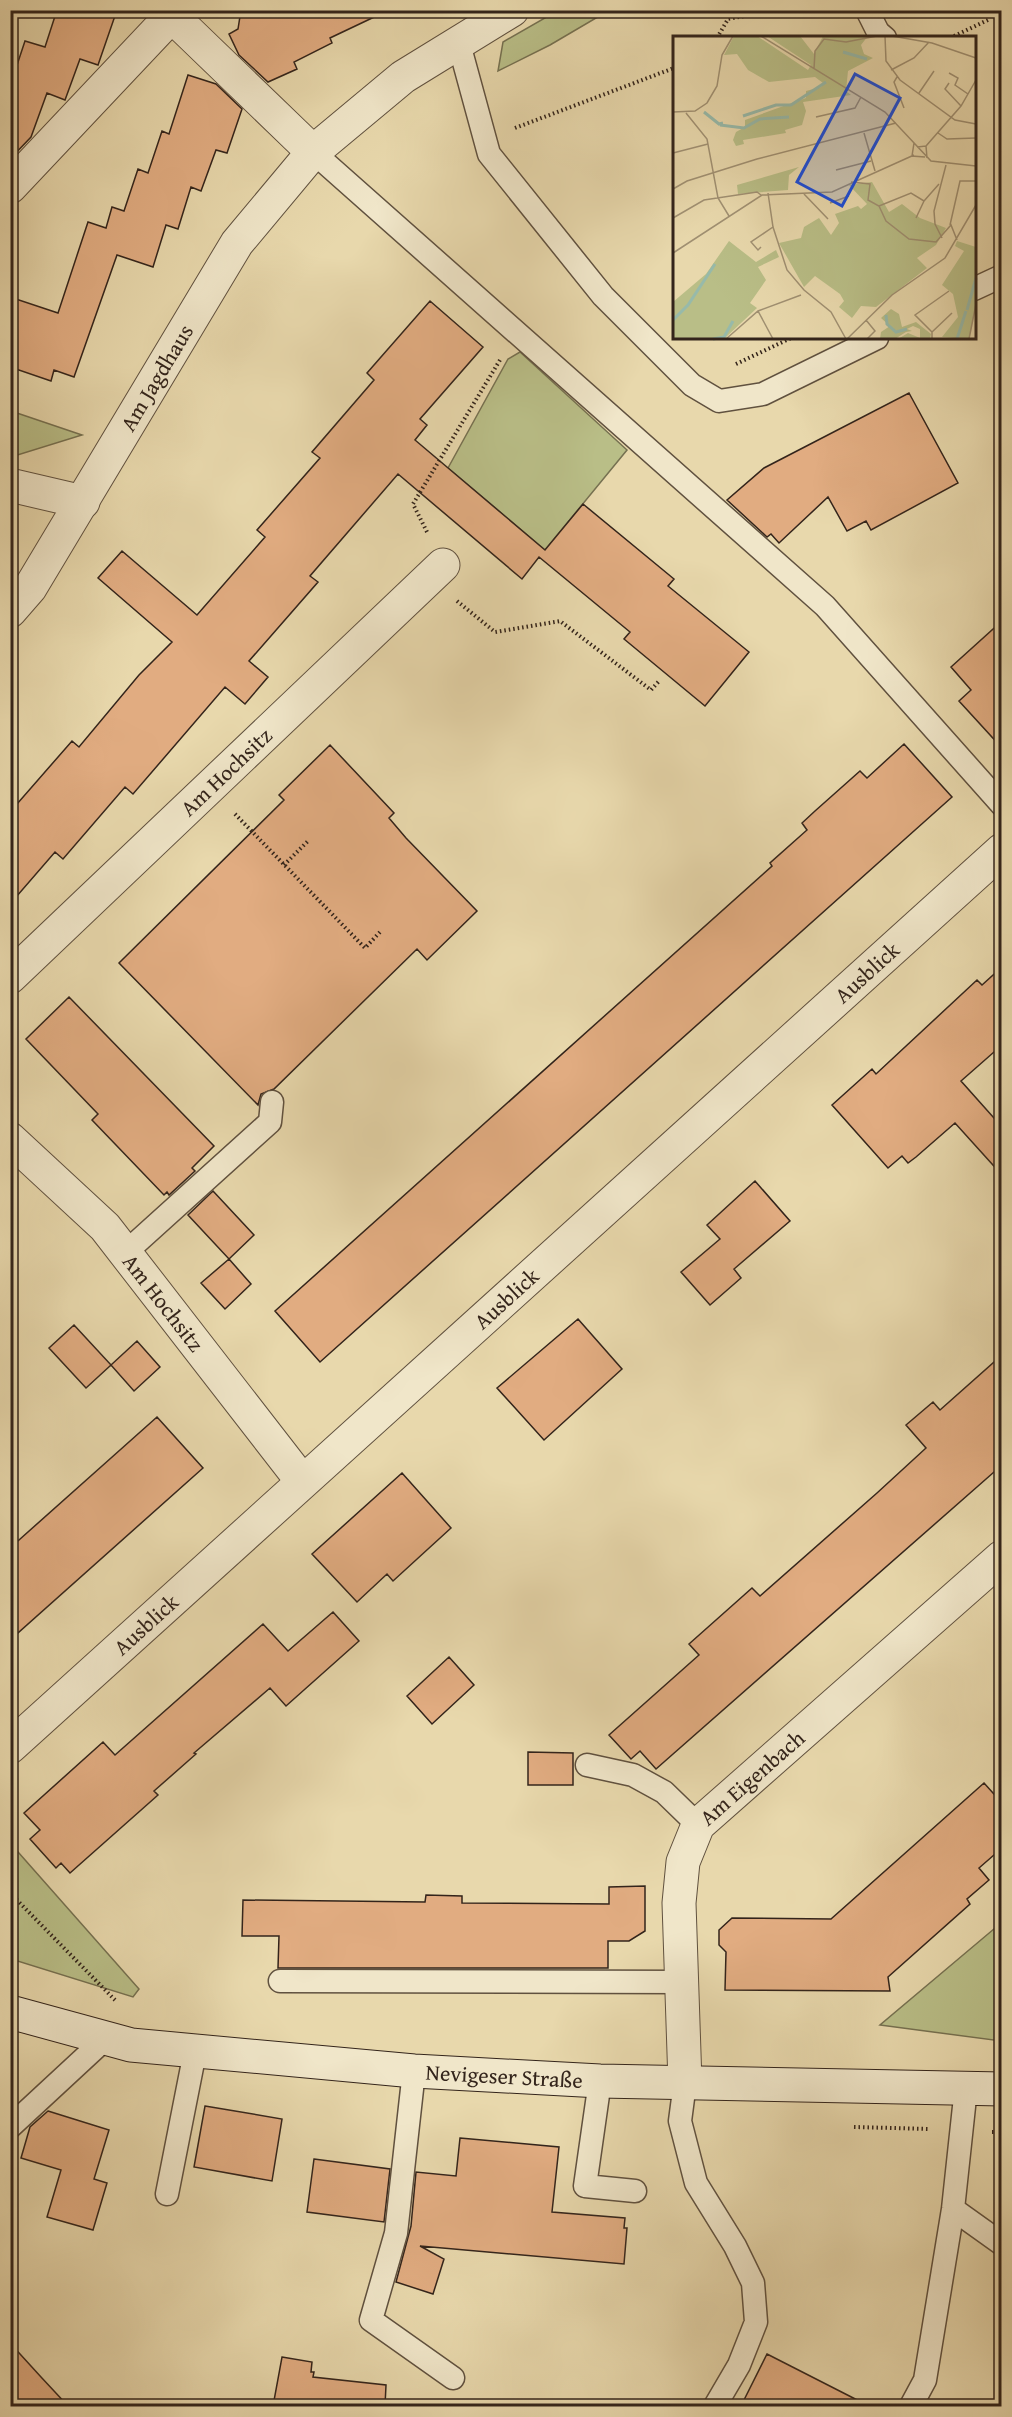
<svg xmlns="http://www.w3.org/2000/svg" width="1012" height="2417" font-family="'Gentium Book Plus',serif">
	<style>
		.green { fill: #b9be87; stroke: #767151; stroke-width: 1.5 }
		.building { fill: #e1ac81; stroke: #33241b; stroke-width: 1.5 }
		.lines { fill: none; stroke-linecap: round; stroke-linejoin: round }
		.service-casing { stroke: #60513f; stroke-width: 25 }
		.minor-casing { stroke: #60513f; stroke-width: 35 }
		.secondary-casing { stroke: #33241b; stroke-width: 35 }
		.path { stroke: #33241b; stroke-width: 4; stroke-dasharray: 1.5 3; stroke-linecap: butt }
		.service { stroke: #f0e6c9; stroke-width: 22 }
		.minor { stroke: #f0e6c9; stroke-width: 33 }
		.secondary { stroke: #f0e6c9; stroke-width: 33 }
		.labels { text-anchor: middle; stroke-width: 4.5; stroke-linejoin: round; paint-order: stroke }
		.street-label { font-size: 22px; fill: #33241b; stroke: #f0e6c9 }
		.inset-river { fill: none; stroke: #97baaa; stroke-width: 3 }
		.inset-road { fill: none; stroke: #a09072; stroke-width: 1.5 }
		.view { fill: #1d4ed8; fill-opacity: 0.15; stroke: #1d4ed8; stroke-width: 3 }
		.inset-edge { fill: none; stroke: #33241b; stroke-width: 3 }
	</style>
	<rect width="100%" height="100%" fill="#e8d8ac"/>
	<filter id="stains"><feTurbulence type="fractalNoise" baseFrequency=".00333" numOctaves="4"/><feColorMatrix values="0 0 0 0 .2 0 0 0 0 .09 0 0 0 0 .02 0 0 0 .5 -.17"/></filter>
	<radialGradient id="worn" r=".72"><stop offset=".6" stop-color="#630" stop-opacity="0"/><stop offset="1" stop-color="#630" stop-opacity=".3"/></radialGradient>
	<!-- green -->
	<path class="green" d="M557 11H608L550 45 498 71 503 42Z
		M520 352 627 450 545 550 448 468 508 359Z
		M11 411 82 435 11 457Z
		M11 1844 139 1989 133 1997 11 1959Z
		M1001 1923V2041L880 2025Z"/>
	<!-- building -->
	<path class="building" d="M57 10H117L98 65 80 59 65 100 47 93 31 137 10 159V86L25 41 45 47Z
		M241 10H389L330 38 332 43 294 62 297 69 268 82 239 55 229 34 238 29Z
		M188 75 216 84 242 109 227 153 216 150 201 191 191 187 178 229 166 225 153 267 117 255 74 377 54 370 51 381 10 367V297L58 313 88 222 106 228 112 207 124 211 138 169 148 173 162 131 169 134Z
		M430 301 483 347 420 419 427 425 415 440 545 550 583 504 674 579 668 586 749 652 705 706 624 639 630 632 539 557 522 579 398 474 310 576 318 582 249 661 268 677 245 704 225 687 133 794 125 787 63 859 55 852 10 904V812L72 741 79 747 139 675 172 642 98 578 122 551 197 615 265 537 257 530 320 458 312 452 374 380 367 373Z
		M909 393 958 483 871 530 866 521 847 531 828 497 779 543 771 534 767 537 727 500 764 468Z
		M1002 621V748L959 701 971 690 951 667Z
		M904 744 952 797 320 1362 275 1311 772 866 770 863 807 830 802 823 815 811 860 771 867 778Z
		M330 745 394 813 389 818 406 838 477 911 427 960 417 949 274 1089 261 1094 258 1105 119 963 284 800 279 795Z
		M1002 967V1045L961 1081 1002 1127V1175L955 1123 916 1157 908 1163 902 1156 888 1168 832 1105 872 1069 876 1074 977 980 982 985Z
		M69 997 214 1146 192 1168 195 1171 169 1195 167 1192 164 1195 92 1120 98 1114 26 1039Z
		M755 1181 790 1221 734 1269 741 1278 710 1305 681 1272 720 1239 707 1225Z
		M213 1191 254 1235 229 1259 188 1215Z
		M229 1259 251 1284 225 1309 201 1283Z
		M578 1319 622 1369 544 1440 497 1388Z
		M74 1325 111 1365 137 1341 160 1367 134 1391 111 1365 86 1388 49 1348Z
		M1002 1355V1465L656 1769 640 1751 631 1759 609 1735 699 1655 689 1644 752 1588 760 1596 877 1493 926 1448 906 1425 933 1402 940 1410Z
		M157 1417 203 1468 10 1640V1548Z
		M402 1473 451 1528 393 1581 387 1574 357 1602 312 1554Z
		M333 1612 359 1641 286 1706 270 1688 194 1753 196 1754 154 1791 158 1795 70 1873 61 1863 56 1868 30 1839 40 1830 24 1813 103 1742 115 1755 263 1624 288 1651Z
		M449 1657 474 1685 432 1724 407 1696Z
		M528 1752 573 1753V1785H528Z
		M984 1783 1002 1803V1848L979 1868 989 1880 967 1899 970 1904 888 1977 890 1991 725 1990 726 1952 719 1945V1930L732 1918 831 1919Z
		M645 1886V1931L629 1941H608V1968H278L279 1936H242L243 1900 425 1902 426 1895 462 1896V1903L609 1904V1887Z
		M205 2106 282 2119 272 2181 194 2167Z
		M48 2111 109 2130 94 2179 107 2183 93 2230 47 2217 61 2170 21 2158 30 2127Z
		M460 2138 559 2147 552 2212 625 2218 624 2228H627L624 2264 420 2246 444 2259 433 2294 396 2282 411 2226 416 2172 456 2176Z
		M314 2159 390 2169 384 2222 307 2212Z
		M10 2343 41 2377 68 2406H10Z
		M767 2354 869 2406H741Z
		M282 2357 312 2362 311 2372H314L313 2377 386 2385 385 2406H273Z"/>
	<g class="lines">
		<!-- service casing -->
		<g class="service-casing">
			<path id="service" d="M867 10 878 32 885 38
				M459 44 489 154 603 296 692 385 719 401 763 394 877 338
				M313 152 825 606 1002 805
				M974 289 1002 276
				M125 1253 270 1122 272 1102
				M587 1765 633 1775 664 1792 698 1825
				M280 1981 684 1982
				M414 2071 396 2233 371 2320 453 2378
				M600 2081 585 2186 635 2191
				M685 2083 680 2121 696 2183 735 2246 753 2283 756 2322 739 2365 715 2406
				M10 2127 105 2039
				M167 2194 195 2052
				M953 2209 1002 2244
				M911 2406 925 2380 953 2209 966 2088"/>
		</g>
		<!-- minor casing -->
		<g class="minor-casing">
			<g id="minor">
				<path d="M172 16 313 152"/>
				<path d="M10 187 177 10"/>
				<path d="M10 485 83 502"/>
				<path id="s1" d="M10 611 30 588 237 243 313 152 403 77 512 10"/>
				<path id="s2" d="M10 977 443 565"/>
				<path id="s3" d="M10 1139 105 1227 302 1481"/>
				<path id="s4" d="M10 1747 1002 850"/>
				<path id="s5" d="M685 2083 679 1903 683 1862 698 1825 1002 1557"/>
			</g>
		</g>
		<!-- secondary casing -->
		<g class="secondary-casing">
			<g id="secondary">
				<path id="s6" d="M10 2012 131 2045 414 2071 600 2081 1002 2089"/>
			</g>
		</g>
		<!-- path -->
		<path class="path" d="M717 38 728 19 778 10
			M950 38 990 19
			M515 128 674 68
			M736 364 791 338
			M427 532 413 504 500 360
			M457 601 495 632 560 621 651 690 660 680
			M235 814 365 948 381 931
			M284 865 309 840
			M10 1893 115 2000
			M854 2127 930 2129
			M992 2132H1002"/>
		<!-- service -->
		<use href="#service" class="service"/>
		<!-- minor -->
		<use href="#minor" class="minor"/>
		<!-- secondary -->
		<use href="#secondary" class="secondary"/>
	</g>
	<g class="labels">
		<!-- street labels -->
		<g class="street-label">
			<text dy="8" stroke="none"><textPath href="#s1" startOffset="276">Am Jagdhaus</textPath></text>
			<text dy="8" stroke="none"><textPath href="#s2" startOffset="298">Am Hochsitz</textPath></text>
			<text dy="8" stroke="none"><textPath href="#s4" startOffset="1155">Ausblick</textPath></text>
			<text dy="8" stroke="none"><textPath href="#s4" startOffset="669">Ausblick</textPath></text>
			<text dy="8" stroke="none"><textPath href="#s3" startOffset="225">Am Hochsitz</textPath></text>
			<text dy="8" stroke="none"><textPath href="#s4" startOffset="183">Ausblick</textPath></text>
			<text dy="8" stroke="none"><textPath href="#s5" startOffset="333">Am Eigenbach</textPath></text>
			<text dy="8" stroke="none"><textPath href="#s6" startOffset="500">Nevigeser Straße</textPath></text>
		</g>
	</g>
	<!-- overview -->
	<g transform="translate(673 36)">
		<rect width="303" height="303" fill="#e8d8ac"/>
		<path d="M61 0H84L135 34 138 29 94 0H127L141 18 150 0H195L188 9 191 18 200 22 175 35 173 55 178 59 130 66 133 75 129 89 112 94 113 97 70 104 71 108 63 110 60 104 63 96 72 91V84L133 62V55L148 51 150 47 142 41 96 46 75 34 64 18 51 19ZM126 131 116 139 115 154 65 158 64 149ZM199 146 216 176 229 168 247 182 273 192 263 209 244 222 254 232 203 271 188 270 179 282 166 271 171 265 167 258 142 240 131 251 106 207 128 202 131 191 146 182 158 199 166 187 162 178 185 170 188 173 194 168 176 149ZM56 205 83 226 103 214 106 221 85 231 93 244 77 267 84 272 51 303H0V266L33 238ZM284 205 303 211V269L296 303 269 301 285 281 280 258 269 249 291 215 282 210ZM218 273 226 278 229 291 243 286 258 298 257 303H225L235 297 247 302V293L240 290 234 293 239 295 233 296 222 303H207L208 296 217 290 208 282Z" fill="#b9be87"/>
		<path class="inset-river" d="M170 16 194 23M31 76 46 88 50 87M70 80 103 69H118L153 46M47 89 71 92 87 83 116 81M294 274 303 242M213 279 214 288 223 296 234 293M0 284 15 269 42 228M40 303 51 301 60 285M284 303 293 275"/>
		<path class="inset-road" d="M88 0 212 76 258 125 303 130M212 0 213 25 227 44 282 84 303 88M219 0 259 7 303 22M141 33 142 15 151 3 173 6 204 0M218 34 241 22 256 6M276 37 285 42 282 49 295 58M224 41 221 46 231 72M276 47 272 53 288 70M246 57 261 35M0 76 22 75 34 67 44 50 49 19 60 0M13 77 34 103 45 162 56 180M143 81 182 72 188 61M191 97 202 135M265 97 274 103 303 102M241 107 239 120 252 121M253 110 288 70 303 44M244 111 253 110 254 122M0 117 35 108M163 134 198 125M178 146 197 148 195 164 206 170 213 185 236 203 263 206 278 189 284 204M0 153 14 145 84 123 223 87M95 157 100 191 114 234 131 254 158 276 173 303M131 158 155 183M157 167 176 160M206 170 238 157 251 165 266 148M0 182 31 164 84 156 88 159M243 182 251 165M277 189 287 145H303M269 202 262 188 261 175 273 129M88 211 85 214 78 206 100 191M0 217 89 159 159 156 241 119M85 275 100 303M193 284 202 295 194 303M259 296 279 277M53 303 85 275 128 259M174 303 219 259 272 222 303 169M259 303V296L242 279 276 255M296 303 303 268"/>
		<path class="view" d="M182 38 227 62 169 170 124 146Z"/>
		<rect width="303" height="303" class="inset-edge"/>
	</g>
	<!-- margin -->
	<rect width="1012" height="2417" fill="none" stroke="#e8d8ac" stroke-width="36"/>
	<rect x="12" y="12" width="988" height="2393" fill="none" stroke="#33241b" stroke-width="3"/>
	<rect x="18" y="18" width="976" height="2381" fill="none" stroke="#33241b" stroke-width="1.5"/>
	<rect width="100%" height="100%" filter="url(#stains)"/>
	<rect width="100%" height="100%" fill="url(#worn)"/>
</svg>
